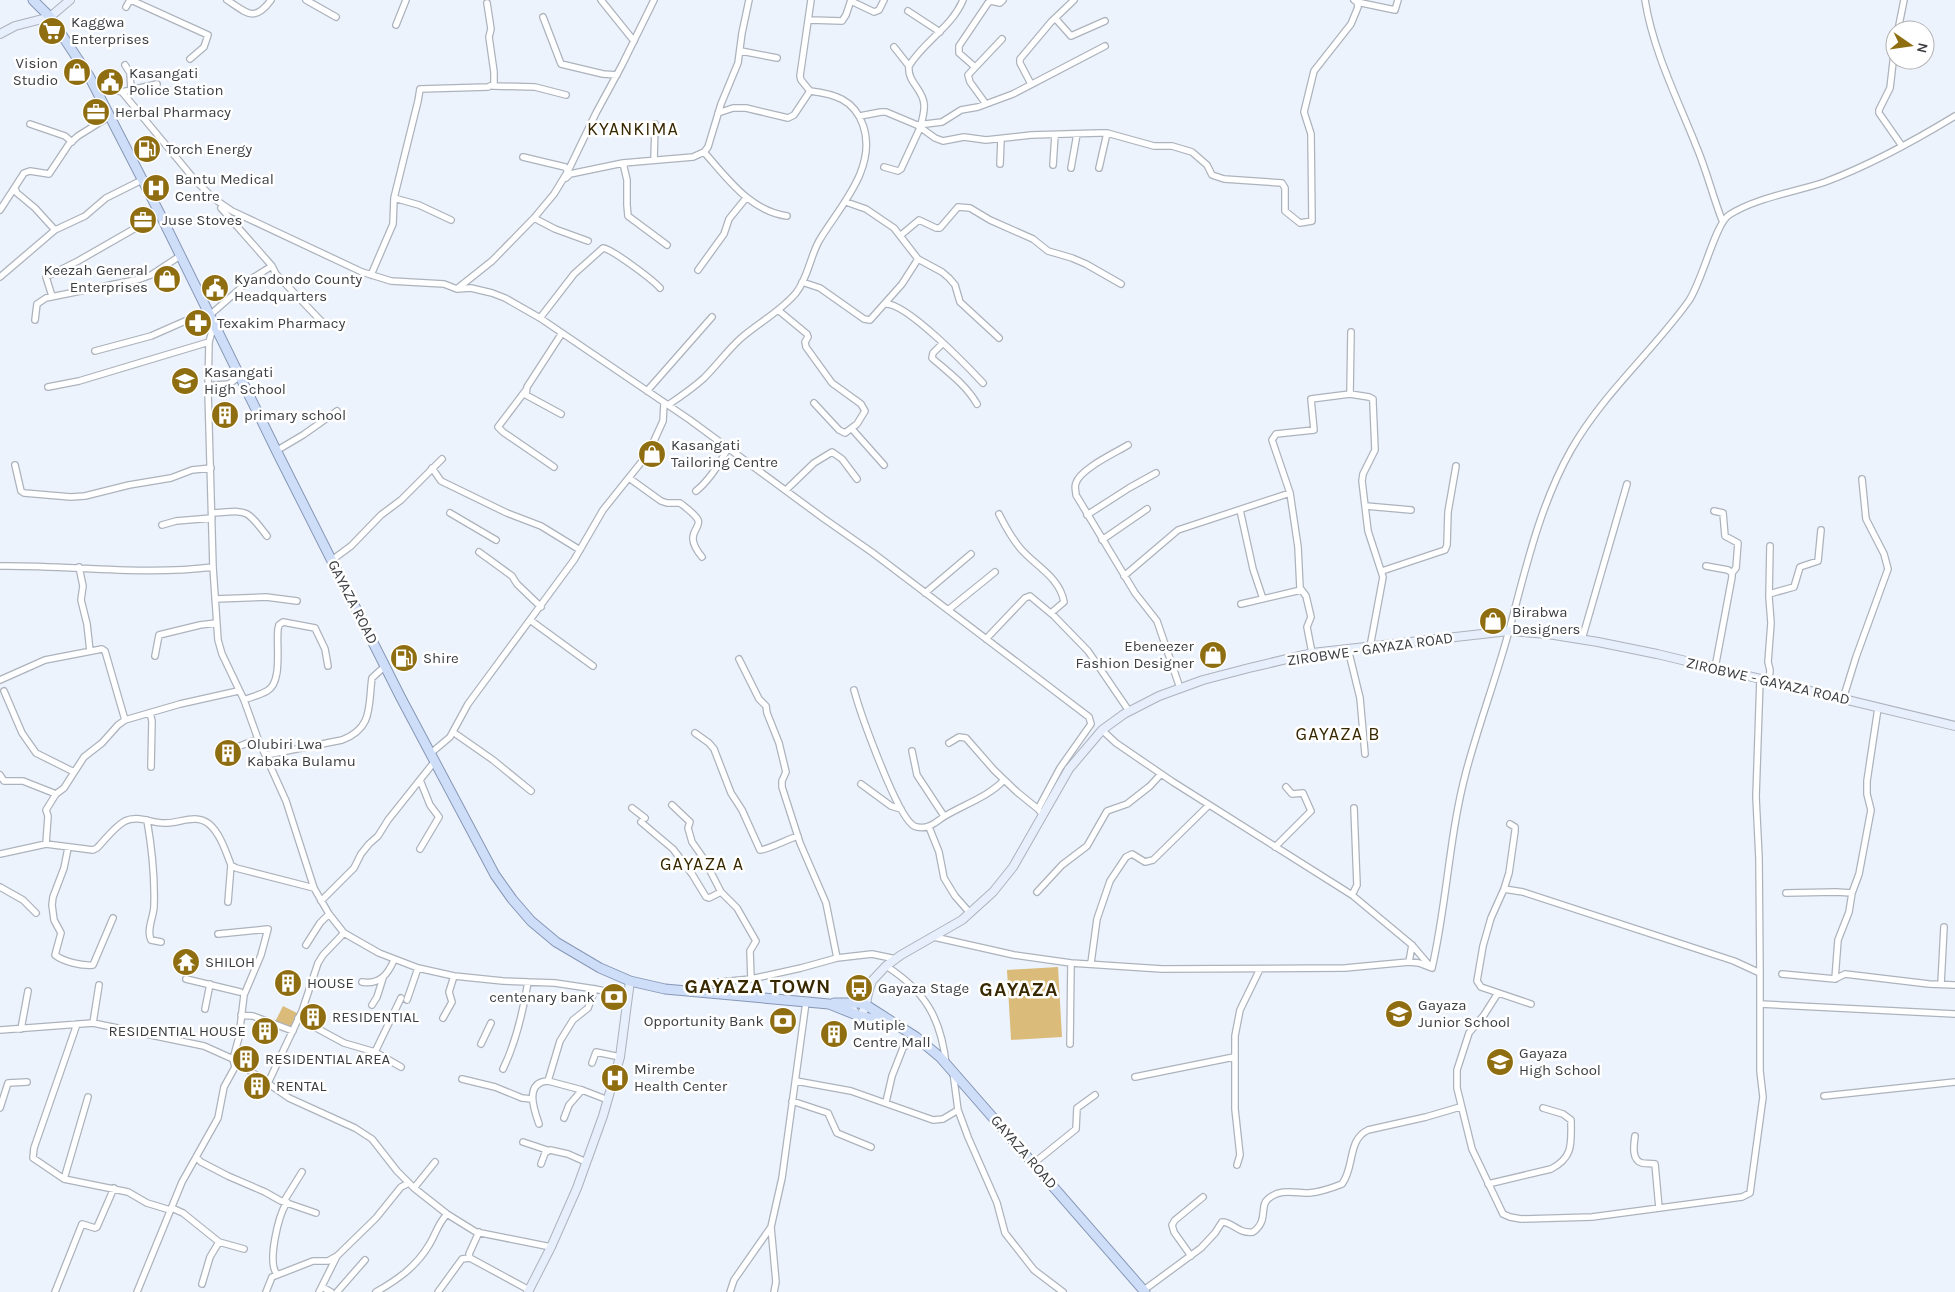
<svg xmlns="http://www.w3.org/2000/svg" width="1955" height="1292" font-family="Karla,sans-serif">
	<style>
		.green { fill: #dabb7a }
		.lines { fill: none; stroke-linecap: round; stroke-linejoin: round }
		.street-casing { stroke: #adb3bc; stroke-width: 8 }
		.secondary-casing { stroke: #adb3bc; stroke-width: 10 }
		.primary-casing { stroke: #8697b5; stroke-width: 11 }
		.street { stroke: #fff; stroke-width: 5.5 }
		.secondary { stroke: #e7eefc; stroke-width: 8 }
		.primary { stroke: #ceddf8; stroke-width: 9 }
		.labels { text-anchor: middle; stroke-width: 5; stroke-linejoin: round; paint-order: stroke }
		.poi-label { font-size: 15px; fill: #3b3d41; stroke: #fff; text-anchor: start }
		.street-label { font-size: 15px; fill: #3b3d41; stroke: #fff }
		.quarter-label { font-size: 18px; letter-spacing: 1px; fill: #382800; stroke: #fff }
		.district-label { font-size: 20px; font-weight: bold; letter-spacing: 1px; fill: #382800; stroke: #fff }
	</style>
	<rect width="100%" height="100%" fill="#edf3fd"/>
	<!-- green -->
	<path class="green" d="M1058 967 1062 1037 1011 1040 1007 970Z
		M283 1006 299 1014 291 1029 275 1022Z"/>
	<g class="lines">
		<!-- street casing -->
		<g class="street-casing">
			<path id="street" d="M131 0 208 35 204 47 190 59
				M227 0C247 13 254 23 271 0
				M306 0 336 17
				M601 0 634 41
				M1645 0C1653 51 1678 100 1697 148 1707 172 1713 197 1722 220
				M851 1 874 12 879 10 884 0
				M1357 2 1395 10 1398 0
				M126 7 130 0
				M908 11 940 32
				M543 17 561 64 603 74 617 75
				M1055 18 1071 36 1105 21
				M810 20 842 21 846 15 851 0
				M396 25 406 0
				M1898 30 1904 0
				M1895 45 1890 88 1879 110V113L1902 146
				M1925 45 1928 46
				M894 47 909 66
				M741 51 777 58
				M125 65 130 73 131 90
				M975 67 959 53V46L988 3 991 1 1000 3 1003 0
				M1031 84 1020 63V59L1051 22 1074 0
				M493 86 535 87 566 95
				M810 91 801 80 800 76 811 0
				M122 92 157 84
				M98 93 111 89 122 92 194 179 213 198 232 211 362 272 391 281 444 284 457 289 471 288 492 293 505 298 540 318 690 420 823 518 873 553 1089 717 1091 724 1060 768 1038 809 1043 815
				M986 104 970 82 968 75 1002 39
				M718 113 733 108H746L788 118 794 115 810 91
				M860 116 881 112H886L917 125 935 138 943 141 964 137 986 140 1031 135 1100 133H1107L1154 146H1172L1192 152 1207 165 1212 175 1224 179 1282 183 1285 188V211L1300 223 1312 221 1311 134 1304 112 1314 71 1351 24 1358 7 1357 2 1354 0
				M30 124 65 136 72 142
				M917 125 942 122 961 110 978 107 1013 94 1105 46
				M921 125C922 119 925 111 924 104 923 89 907 82 909 66 924 41 952 27 963 0
				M704 152C727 178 750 211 787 216
				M523 157 565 167 569 173
				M654 160 655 124
				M623 163 627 180V205L628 216 667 245
				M1000 164 1001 139
				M1053 165 1055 135
				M884 167 898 171 901 169 920 128
				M1071 168 1077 134
				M1099 168 1107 133
				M566 178 570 174 623 163 693 157 704 152 708 147 721 104 738 63 742 33 749 0
				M15 189 17 193 35 208 55 230
				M394 198 419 205 451 220
				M846 202 866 209 894 228 918 259 942 272 949 278 955 285 960 302 999 338
				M221 208 272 266 276 274 322 322
				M0 210 24 173 30 171 49 174 69 144 78 136 110 116
				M534 218 555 229 588 241
				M901 235 919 220 936 228H940L958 207 970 208 990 220 1033 239 1048 251 1072 258 1086 264 1121 284
				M698 270 724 234 729 219 746 198
				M371 275 393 224 394 198 418 101 420 89 488 87 494 84V72L489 37 491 29 487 3
				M0 277 55 230 85 216 106 198 142 180
				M802 282 820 288 864 319 870 320 902 284 918 259
				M458 288 492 261 534 218 554 194 568 171 596 113 622 65 654 0
				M52 296 46 277 78 261 160 214
				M885 304C905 301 968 367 983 383
				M778 310 807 334 808 337 805 342 806 347 832 383 861 404 865 411 857 424 845 433 839 430 814 403
				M210 315 251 279 272 266
				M540 318 574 274 603 248C612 249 653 280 660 288
				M35 320 37 304 46 298 140 279 151 275 180 256
				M214 324 209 342 208 391 213 567 218 640 222 654 244 700 258 739 286 801 314 888 329 914 344 933 379 953 418 968 454 976 503 981 555 983 595 989 628 996
				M1351 332 1350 394 1369 397 1373 399V403L1375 450 1363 474 1362 481 1368 531 1383 577 1370 647
				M943 343 933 353 932 358C949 373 966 385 977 404
				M95 351 151 336 208 311
				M215 385 229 384 240 376
				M48 387 79 381 209 342
				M526 390 498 427 503 432 554 467
				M647 391 712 317
				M668 405C680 397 693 388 704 378 717 365 727 351 740 339 758 323 780 312 796 293 808 278 810 257 819 241 839 207 878 168 863 125 854 99 834 94 810 91
				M561 414 526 395 527 387 562 333
				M852 429 884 465
				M1128 445C1115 453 1080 469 1076 483 1074 487 1076 491 1076 495L1135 593 1157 621 1180 688
				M276 451 303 435 337 411
				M15 465 21 491 24 493 71 497 85 496 129 485 171 478 192 470 211 468
				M432 468 441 481 507 513 541 526 580 550
				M629 478 661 501 667 503H680C685 507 695 514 698 520 702 529 682 533 702 557
				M786 490 814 463 832 452 842 459 857 479
				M696 491C710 480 720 463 728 448
				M1366 506 1411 510
				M1240 510 1253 569 1263 599
				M1714 511 1723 513 1725 536 1738 543 1736 568 1732 573
				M212 513C247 511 245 507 267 536
				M450 513 496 540
				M999 514C1005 526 1011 537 1020 548 1034 565 1060 577 1064 602L1051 613
				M1087 515 1129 488 1156 473
				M162 525 176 521 212 518
				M1102 540 1147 509
				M479 552 512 576 517 584 541 607
				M332 560 351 546 381 515 401 500 442 459
				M0 566C71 565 142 576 213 567
				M1706 566 1728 570 1732 573V577L1715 668
				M79 567 83 586 81 600 87 624 90 651
				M1382 571 1445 550 1447 545 1448 512 1456 466
				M1124 576 1178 530 1290 493
				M925 593 971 554
				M1769 594 1794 587 1800 567 1818 561 1821 530
				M215 599 266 597 297 601
				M1241 604 1301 590
				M948 610 995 572
				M530 620 593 666
				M986 639 1025 598 1030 596 1054 616 1088 651 1129 711
				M1582 639 1627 484
				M1348 649 1360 698 1365 754
				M1312 653 1307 627 1311 617 1306 596 1300 588 1298 547 1290 493 1272 440 1276 434 1314 430 1311 399 1350 394
				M155 656 159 635 200 625 216 623
				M739 659 759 699 766 706 767 713 779 743 786 772 782 781V787L800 843 826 903 837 958
				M0 680 45 660 102 649 105 651 125 720
				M1769 682 1770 670 1768 662 1771 623 1769 597 1770 546
				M854 690C860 712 897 817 914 826 918 828 925 828 929 826 935 824 940 819 945 816 965 804 988 797 1004 780
				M4 691 22 733 36 753 74 772
				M1843 699 1856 657 1888 569 1884 554 1866 519 1862 479
				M244 700C251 697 260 695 267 691 283 682 276 646 278 629L279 625 283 622 315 628 325 649 328 666
				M1878 708 1867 781V794L1871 810 1859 874 1852 893 1849 912 1838 940 1835 979 1845 974 1929 984 1955 985
				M150 713 152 721 151 767
				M1102 730 1116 743 1173 782 1352 895 1412 945 1429 965
				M453 732 493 760 531 791
				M695 733 709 743 714 749 731 793 742 810 760 850C767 850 788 839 798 836
				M949 743 959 737 966 738 994 770 1017 792 1038 809
				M232 749 258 739
				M912 751 917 775 944 816
				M431 753 450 737 468 704 574 560 603 510 643 460 653 443 663 421 664 404
				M266 755 342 740C374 728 368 705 372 678L385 666
				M0 775 4 781H23L56 794
				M861 784 891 806 901 809
				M672 805 690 822 688 828 692 842 704 859 721 892 737 908 756 941 750 951 751 979
				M632 808 645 818
				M147 820C152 849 155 877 154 906 154 916 146 930 151 940L161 942
				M641 822 673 849 692 874 706 897 709 898 721 892
				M1510 824 1515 827V831L1509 873 1504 889 1491 918 1483 946 1477 981 1481 987 1531 1004
				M929 827 939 852 944 878 955 896 970 913
				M46 844 48 816 46 810 56 794 64 788 84 757 102 743 118 725 125 720 180 704 238 691
				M1275 847 1311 811 1303 793 1292 794 1286 787
				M68 848 64 868 53 897 52 905 54 920 61 933 55 955C64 962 82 966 93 965L113 918
				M420 849 439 817 430 805 420 780
				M0 854 46 844 93 850 97 848C106 839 114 827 125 821 138 815 151 823 164 823 179 824 195 813 209 824 220 833 226 852 231 865L236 868 314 888
				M0 887 23 900 36 913
				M1037 892 1062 865 1087 846 1107 811 1127 804 1150 786 1161 774
				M1786 893 1836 892 1852 893
				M1352 895 1357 885 1354 808
				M321 901 354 868 361 854 369 844 378 836 388 820 435 761
				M228 902 231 865
				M934 937 1014 955 1071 963 1162 969 1345 968 1409 962 1419 963 1432 968
				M306 945 320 923 329 914
				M1409 962 1412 945
				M1091 963 1097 919 1110 881 1126 857 1132 854 1145 862 1153 860 1209 805
				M886 966C925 991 941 1018 946 1064
				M1432 968C1447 903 1449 836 1466 772 1479 723 1497 676 1510 627 1526 567 1540 505 1571 450 1602 395 1651 353 1688 302 1702 283 1715 224 1729 215 1755 198 1795 192 1825 182 1870 165 1914 141 1955 116
				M1760 973 1759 858 1756 797 1760 679
				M1782 974 1835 979
				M186 979 240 992
				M362 982C380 985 388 974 394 960
				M1941 984 1944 927
				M706 993 709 983 751 979 801 968 837 958 872 954 896 959
				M1498 993 1484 1015 1469 1033 1457 1070V1088L1472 1149 1503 1214 1510 1217 1521 1219 1592 1217 1742 1197 1750 1193 1763 1097 1760 1071V973L1734 961 1523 892 1504 889
				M407 1000 418 968
				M1760 1004 1955 1014
				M372 1005 377 997 383 978
				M205 1009 210 984
				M241 1015 253 1016 293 1031
				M298 1018 344 1043 375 1052
				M443 1018 452 1002 449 992 454 976
				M93 1023 99 985
				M77 1024 34 1148 33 1158 64 1179 128 1192 147 1203 170 1210
				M21 1029 28 991
				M0 1030 93 1023 204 1046 233 1059 289 1098 355 1128 372 1139 397 1171 414 1188 447 1214 476 1232 551 1247
				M481 1044 491 1023
				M1070 1044 1071 963
				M592 1063 596 1052 620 1057
				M401 1067 375 1052 401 998
				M503 1069C516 1042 523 1012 528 982
				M953 1072 958 1110 968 1137 997 1203 1005 1233 1034 1270 1063 1292
				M1135 1077 1234 1057
				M462 1079 495 1087 522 1098 532 1099
				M548 1081 582 1090 608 1100
				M796 1081 851 1091 933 1120 943 1119 958 1110
				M268 1083 302 1011 318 963 323 955 344 933
				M1824 1096 1955 1082
				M792 1101 828 1113 837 1133 871 1147
				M886 1102 892 1076 903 1048 916 1037
				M0 1108 8 1083 27 1082
				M564 1118 569 1105 582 1090
				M539 1124C534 1110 524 1082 548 1081L560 1041 573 1020 588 1008 595 989
				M1635 1136C1634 1144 1631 1160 1642 1163 1646 1164 1651 1163 1655 1164L1659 1208
				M523 1142 547 1150
				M196 1157 201 1162 228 1176 265 1192 281 1201 316 1213
				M1034 1163 1076 1129 1077 1108 1095 1095
				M541 1164 545 1153 550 1150 568 1154 586 1162
				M1237 1165 1240 1155 1235 1109V1036L1240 1010 1260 969
				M64 1179 88 1097
				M1488 1184 1551 1169C1574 1157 1571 1143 1571 1120L1563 1114 1543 1108
				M414 1188 435 1162
				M284 1201 302 1172
				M174 1209 183 1213 219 1242 244 1249
				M771 1227 776 1282 774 1292
				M1191 1256 1174 1232 1172 1225 1175 1220 1203 1197
				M470 1258 469 1254 479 1232
				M277 1274C267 1263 278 1216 287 1202
				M202 1284 210 1257 219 1242
				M322 1287 331 1292
				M1144 1290 1201 1248 1215 1233 1222 1222C1233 1222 1238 1234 1253 1232 1269 1221 1259 1206 1268 1199 1280 1188 1295 1193 1309 1193 1320 1192 1332 1188 1342 1184 1355 1167 1347 1140 1368 1130L1426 1117 1460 1107
				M55 1292 82 1224 95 1228 97 1227 114 1188
				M137 1292 182 1182 218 1118 224 1087 235 1067 233 1059 239 1037 244 995 261 955 268 929 218 934
				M266 1292 272 1277 313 1261H328L337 1256 376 1218 401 1187 409 1183
				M319 1292 337 1256
				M337 1292 365 1260
				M376 1292C397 1280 416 1267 429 1245 436 1234 437 1225 447 1214
				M438 1292 462 1259 470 1258 529 1290
				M730 1292 734 1280 771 1227 782 1178 806 1002"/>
		</g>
		<!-- secondary casing -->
		<g class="secondary-casing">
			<path id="secondary" d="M0 34 15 26 50 17 70 0
				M856 1014 852 1009 855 999 886 966 901 955 962 920 993 892 1013 867 1069 769 1102 730 1124 714 1159 696 1203 680 1249 668 1312 653 1509 631 1548 634 1598 642 1657 654 1955 726
				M860 1016C868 1008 866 994 871 984
				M528 1292 551 1247 577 1188 603 1116 620 1057 630 981"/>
		</g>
		<!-- primary casing -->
		<g class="primary-casing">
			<path id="primary" d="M33 0 50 17 89 76 160 214 279 456 401 698 495 875 512 899 531 921 556 942 600 968 630 981 665 989 829 1004 859 1016 894 1023
				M834 1003H858L866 1005 916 1037 940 1057 1145 1292"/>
		</g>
		<!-- street -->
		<use href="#street" class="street"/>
		<!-- secondary -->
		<use href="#secondary" class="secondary"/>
		<!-- primary -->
		<use href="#primary" class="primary"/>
	</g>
	<!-- icons -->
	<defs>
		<g id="supermarket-disc" transform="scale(1.4375)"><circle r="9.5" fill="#8f6d11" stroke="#fff"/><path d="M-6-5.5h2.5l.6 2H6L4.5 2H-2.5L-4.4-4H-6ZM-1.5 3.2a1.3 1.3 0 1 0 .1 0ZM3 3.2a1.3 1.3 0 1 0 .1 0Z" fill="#fff"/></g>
		<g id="shop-disc" transform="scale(1.4375)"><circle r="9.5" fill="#8f6d11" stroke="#fff"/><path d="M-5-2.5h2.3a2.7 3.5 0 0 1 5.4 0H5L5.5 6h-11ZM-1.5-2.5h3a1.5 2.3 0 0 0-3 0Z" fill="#fff"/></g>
		<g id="civic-disc" transform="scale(1.4375)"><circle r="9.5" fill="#8f6d11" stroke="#fff"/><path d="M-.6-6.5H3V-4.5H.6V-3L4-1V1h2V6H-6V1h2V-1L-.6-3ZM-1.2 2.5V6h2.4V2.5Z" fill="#fff"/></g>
		<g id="office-disc" transform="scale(1.4375)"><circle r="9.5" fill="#8f6d11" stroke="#fff"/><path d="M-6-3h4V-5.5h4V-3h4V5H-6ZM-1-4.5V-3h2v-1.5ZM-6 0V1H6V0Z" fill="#fff"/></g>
		<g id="fuel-disc" transform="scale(1.4375)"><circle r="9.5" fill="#8f6d11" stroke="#fff"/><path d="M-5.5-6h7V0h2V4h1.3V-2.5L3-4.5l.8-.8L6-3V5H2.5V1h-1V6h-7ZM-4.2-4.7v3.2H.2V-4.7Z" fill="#fff"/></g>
		<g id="hospital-disc" transform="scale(1.4375)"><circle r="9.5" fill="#8f6d11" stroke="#fff"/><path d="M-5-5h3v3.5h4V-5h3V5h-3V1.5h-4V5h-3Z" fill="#fff"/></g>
		<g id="pharmacy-disc" transform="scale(1.4375)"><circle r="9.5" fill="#8f6d11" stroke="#fff"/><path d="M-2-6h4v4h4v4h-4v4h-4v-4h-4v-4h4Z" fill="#fff"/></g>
		<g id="school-disc" transform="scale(1.4375)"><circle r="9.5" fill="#8f6d11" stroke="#fff"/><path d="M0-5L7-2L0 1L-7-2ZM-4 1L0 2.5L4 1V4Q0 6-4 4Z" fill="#fff"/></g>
		<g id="building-disc" transform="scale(1.4375)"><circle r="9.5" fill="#8f6d11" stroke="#fff"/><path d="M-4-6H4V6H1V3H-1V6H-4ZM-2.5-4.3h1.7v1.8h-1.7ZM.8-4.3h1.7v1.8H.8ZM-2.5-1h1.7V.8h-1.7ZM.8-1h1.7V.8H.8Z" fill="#fff"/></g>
		<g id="temple-disc" transform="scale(1.4375)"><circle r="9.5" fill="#8f6d11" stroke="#fff"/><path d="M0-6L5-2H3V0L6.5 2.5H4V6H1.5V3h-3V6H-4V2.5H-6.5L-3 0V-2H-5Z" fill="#fff"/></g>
		<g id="bus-disc" transform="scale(1.4375)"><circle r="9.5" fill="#8f6d11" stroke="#fff"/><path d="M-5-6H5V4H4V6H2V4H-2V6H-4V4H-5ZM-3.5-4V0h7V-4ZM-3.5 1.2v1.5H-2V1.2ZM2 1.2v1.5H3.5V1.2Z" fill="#fff"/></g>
		<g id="bank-disc" transform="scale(1.4375)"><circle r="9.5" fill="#8f6d11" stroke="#fff"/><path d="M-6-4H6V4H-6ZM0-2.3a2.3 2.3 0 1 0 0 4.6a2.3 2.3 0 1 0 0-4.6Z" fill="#fff"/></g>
	</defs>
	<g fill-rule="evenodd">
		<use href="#supermarket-disc" x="52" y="31"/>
		<use href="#shop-disc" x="77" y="72"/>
		<use href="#civic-disc" x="110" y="82"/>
		<use href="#office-disc" x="96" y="112"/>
		<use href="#fuel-disc" x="147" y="149"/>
		<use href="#hospital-disc" x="156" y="188"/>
		<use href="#office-disc" x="143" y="220"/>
		<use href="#shop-disc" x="167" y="279"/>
		<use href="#civic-disc" x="215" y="288"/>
		<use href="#pharmacy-disc" x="198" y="323"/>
		<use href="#school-disc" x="185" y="381"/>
		<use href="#building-disc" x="225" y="415"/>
		<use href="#shop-disc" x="652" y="454"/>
		<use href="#shop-disc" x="1493" y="621"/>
		<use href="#shop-disc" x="1213" y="655"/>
		<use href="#fuel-disc" x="404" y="658"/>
		<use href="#building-disc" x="228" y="753"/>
		<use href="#temple-disc" x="186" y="962"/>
		<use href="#building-disc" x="288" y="983"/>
		<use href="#bus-disc" x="859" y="988"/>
		<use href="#bank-disc" x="614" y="997"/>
		<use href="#school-disc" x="1399" y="1014"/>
		<use href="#building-disc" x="313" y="1017"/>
		<use href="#bank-disc" x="783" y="1021"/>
		<use href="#building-disc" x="265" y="1031"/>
		<use href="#building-disc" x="834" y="1034"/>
		<use href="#building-disc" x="246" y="1059"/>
		<use href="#school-disc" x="1500" y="1062"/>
		<use href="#hospital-disc" x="615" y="1078"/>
		<use href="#building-disc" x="257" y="1086"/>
	</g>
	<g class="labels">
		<!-- poi labels -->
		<g class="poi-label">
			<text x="71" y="27">Kaggwa<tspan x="71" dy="17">Enterprises</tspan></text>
			<text x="58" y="68" text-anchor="end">Vision<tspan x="58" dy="17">Studio</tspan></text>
			<text x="129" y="78">Kasangati<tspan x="129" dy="17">Police Station</tspan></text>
			<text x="115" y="117">Herbal Pharmacy</text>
			<text x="166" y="154">Torch Energy</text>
			<text x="175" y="184">Bantu Medical<tspan x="175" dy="17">Centre</tspan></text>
			<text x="162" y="225">Juse Stoves</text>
			<text x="148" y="275" text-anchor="end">Keezah General<tspan x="148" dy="17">Enterprises</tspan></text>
			<text x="234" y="284">Kyandondo County<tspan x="234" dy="17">Headquarters</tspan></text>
			<text x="217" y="328">Texakim Pharmacy</text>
			<text x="204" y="377">Kasangati<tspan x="204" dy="17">High School</tspan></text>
			<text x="244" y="420">primary school</text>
			<text x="671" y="450">Kasangati<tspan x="671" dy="17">Tailoring Centre</tspan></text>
			<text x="1512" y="617">Birabwa<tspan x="1512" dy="17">Designers</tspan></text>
			<text x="1194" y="651" text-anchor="end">Ebeneezer<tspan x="1194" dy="17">Fashion Designer</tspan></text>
			<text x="423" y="663">Shire</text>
			<text x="247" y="749">Olubiri Lwa<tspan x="247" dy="17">Kabaka Bulamu</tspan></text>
			<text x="205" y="967">SHILOH</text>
			<text x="307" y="988">HOUSE</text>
			<text x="878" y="993">Gayaza Stage</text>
			<text x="595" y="1002" text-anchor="end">centenary bank</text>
			<text x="1418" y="1010">Gayaza<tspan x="1418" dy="17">Junior School</tspan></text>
			<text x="332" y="1022">RESIDENTIAL</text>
			<text x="764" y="1026" text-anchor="end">Opportunity Bank</text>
			<text x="853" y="1030">Mutiple<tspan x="853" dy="17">Centre Mall</tspan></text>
			<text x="246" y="1036" text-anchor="end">RESIDENTIAL HOUSE</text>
			<text x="1519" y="1058">Gayaza<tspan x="1519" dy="17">High School</tspan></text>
			<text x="265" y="1064">RESIDENTIAL AREA</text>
			<text x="634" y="1074">Mirembe<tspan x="634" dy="17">Health Center</tspan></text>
			<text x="276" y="1091">RENTAL</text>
		</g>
		<!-- street labels -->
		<g class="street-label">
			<text transform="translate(353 602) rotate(63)" y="5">GAYAZA ROAD</text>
			<text transform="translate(1370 649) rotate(-8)" y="5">ZIROBWE - GAYAZA ROAD</text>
			<text transform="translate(1768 681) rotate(13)" y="5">ZIROBWE - GAYAZA ROAD</text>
			<text transform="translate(1024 1152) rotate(49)" y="5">GAYAZA ROAD</text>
		</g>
		<!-- quarter labels -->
		<g class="quarter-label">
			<text x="633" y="135">KYANKIMA</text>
			<text x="1338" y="740">GAYAZA B</text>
			<text x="702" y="870">GAYAZA A</text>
		</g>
		<!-- district labels -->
		<g class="district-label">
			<text x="758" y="993">GAYAZA TOWN</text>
			<text x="1019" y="996">GAYAZA</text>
		</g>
	</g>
	<!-- north arrow -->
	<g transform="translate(1910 45) rotate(103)"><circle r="24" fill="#ffffff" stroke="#b1b1b3"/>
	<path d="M0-4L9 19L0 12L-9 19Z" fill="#8f6d11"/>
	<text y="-8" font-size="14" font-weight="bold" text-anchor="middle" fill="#3b3d41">N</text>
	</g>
</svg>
